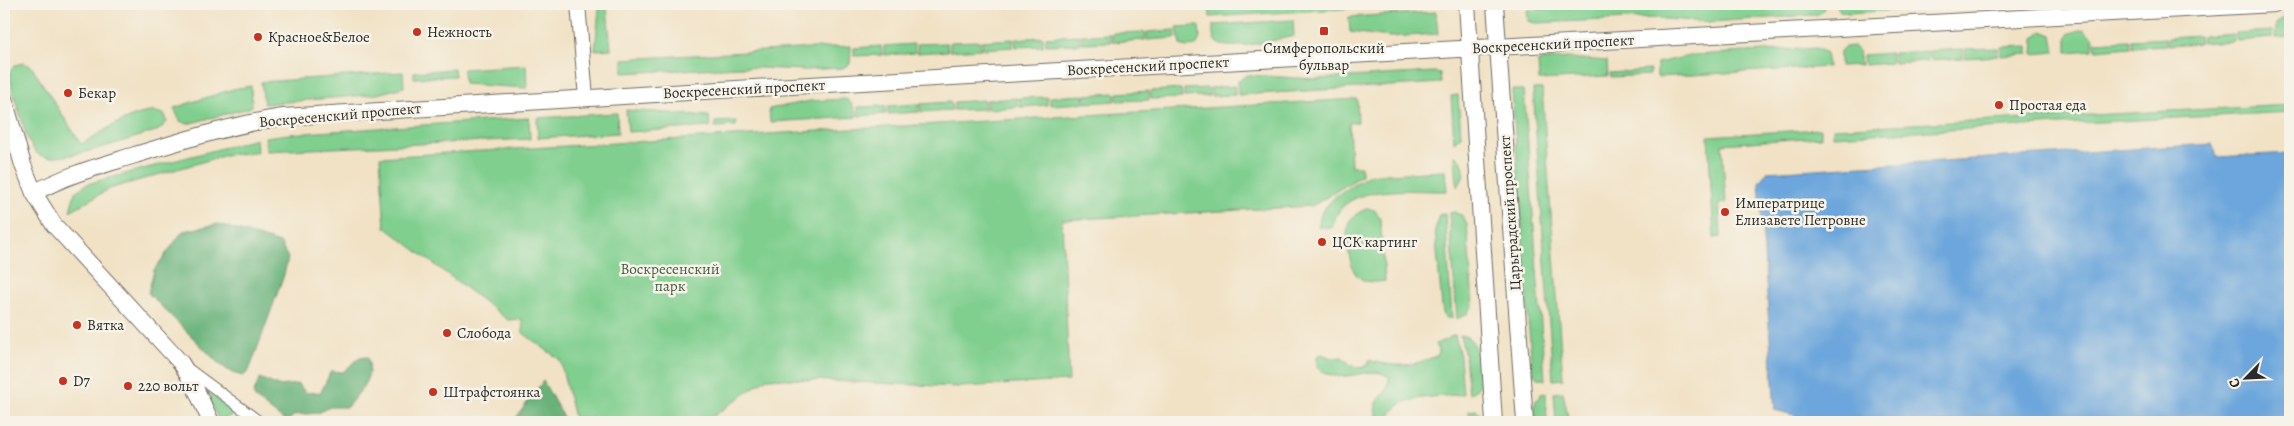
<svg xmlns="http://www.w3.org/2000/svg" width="2294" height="426" font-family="Alegreya,serif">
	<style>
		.green { fill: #80cf8f; stroke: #567d5d }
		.forest { fill: #68b27a; stroke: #4a6e52 }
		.water { fill: #6ca6dc; stroke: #4c6884 }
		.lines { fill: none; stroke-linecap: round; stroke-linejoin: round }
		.street-casing { stroke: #706b61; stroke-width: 12 }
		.secondary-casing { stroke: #706b61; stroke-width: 16 }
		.primary-casing { stroke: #706b61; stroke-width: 18 }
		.street { stroke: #fff; stroke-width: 10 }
		.secondary { stroke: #fff; stroke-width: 14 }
		.primary { stroke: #fff; stroke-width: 16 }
		.poi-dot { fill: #c8321e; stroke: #f7f3e8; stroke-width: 2 }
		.labels { text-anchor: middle; stroke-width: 5; stroke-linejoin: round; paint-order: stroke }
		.poi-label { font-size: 15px; fill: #2b2b2b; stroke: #f7f3e8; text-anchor: start }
		.street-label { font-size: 15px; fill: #2b2b2b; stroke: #f7f3e8 }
		.park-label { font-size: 15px; fill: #445c49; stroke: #f7f3e8 }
	</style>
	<rect width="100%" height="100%" fill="#f7f3e8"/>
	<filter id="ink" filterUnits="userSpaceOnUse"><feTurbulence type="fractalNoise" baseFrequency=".02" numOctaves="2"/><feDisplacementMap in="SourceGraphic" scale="10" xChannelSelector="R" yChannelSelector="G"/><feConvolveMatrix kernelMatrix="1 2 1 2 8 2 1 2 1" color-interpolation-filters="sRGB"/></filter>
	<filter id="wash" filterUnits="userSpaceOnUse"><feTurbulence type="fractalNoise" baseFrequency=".0096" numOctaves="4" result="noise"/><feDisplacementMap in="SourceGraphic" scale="20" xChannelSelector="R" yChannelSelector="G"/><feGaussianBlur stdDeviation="1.12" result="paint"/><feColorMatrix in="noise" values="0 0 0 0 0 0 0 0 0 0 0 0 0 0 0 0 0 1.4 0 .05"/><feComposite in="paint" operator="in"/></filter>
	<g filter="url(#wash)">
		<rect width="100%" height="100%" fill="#f1e2c6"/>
		<!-- green -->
		<path class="green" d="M1209 4H1422L1210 17Z
			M1636 4H1824C1825 10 1821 14 1815 15L1709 22 1652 18 1535 23 1528 21 1527 10Z
			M1836 4H1998L1848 13 1840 11Z
			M607 8 611 49 595 50 599 9Z
			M1436 12 1438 34 1390 37 1350 32 1349 17Z
			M2283 18H2290V37L2275 38 2276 24Z
			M1293 20 1294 36C1279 39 1229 52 1217 43 1212 39 1213 31 1213 25Z
			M1199 26 1200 38 1196 46 1187 47 1180 45 1177 27Z
			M2084 29 2093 38V50L2067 52V39L2070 33Z
			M1175 30 1176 38 1147 40V32Z
			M2042 31 2052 35 2055 52 2033 54 2034 38Z
			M2272 31V38L2237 41 2236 33Z
			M1145 32V40L1113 42V33Z
			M1111 34V42L1082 43 1081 35Z
			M2234 34V41L2202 43V36Z
			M1079 35 1080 44 1046 45V37Z
			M2199 36 2200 43 2168 45V38Z
			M1043 37V46L1016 47 1015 39Z
			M2166 38V45L2132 47 2131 40Z
			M1013 39V47L983 49 982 41Z
			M2129 40 2130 47 2096 50 2095 42Z
			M980 41 981 49 950 51V42Z
			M947 43 948 51 917 53V44Z
			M914 44 915 53 884 55V46Z
			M851 46 850 64 842 68 804 70 739 67 623 73V59Z
			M881 46 882 55 854 56V48Z
			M1853 46 1859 52 1861 65 1840 66V52L1845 47Z
			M2028 46V54L2001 56V47Z
			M1816 48 1826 53 1828 67 1657 77V63L1694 55Z
			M1998 48V56L1966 58 1965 49Z
			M1963 49V58L1931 60 1930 51Z
			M1928 51V61L1894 63 1893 53Z
			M1891 53V63L1864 65 1863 55Z
			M1567 58 1607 61 1608 76 1539 80 1538 61Z
			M23 63 31 66 81 144C100 134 144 102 165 115L167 122 159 130C137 136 54 167 38 154 29 147 25 131 22 120 17 105 10 88 10 72L15 65Z
			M526 65 527 88 464 84 463 69Z
			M454 69 455 76 414 78V72Z
			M1650 70V75L1611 77 1610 73Z
			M403 72 404 87 377 94 264 104 261 82Z
			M1434 72 1440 73 1441 83 1238 95V81L1247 75 1315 79Z
			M251 86 252 106 249 108 187 124 180 121 174 108 233 89Z
			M1235 86V95L1211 96 1210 88Z
			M1208 88 1209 96 1184 97V89Z
			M1181 89 1182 98 1151 99V91Z
			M1533 89H1542L1563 379 1553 380Z
			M1512 90H1524L1545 380 1537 378 1532 372Z
			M1149 91V100L1117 101V93Z
			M1115 93V101L1086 103 1085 95Z
			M1083 95 1084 103 1050 105V97Z
			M1458 95 1461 136 1454 142 1451 96Z
			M1047 97V105L1020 107 1019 98Z
			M1017 98V107L987 109 986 100Z
			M845 99C852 101 856 110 856 117L770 122 769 109 810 101Z
			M1357 99 1358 122 1349 123 1351 166H1361V176L1312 206 1062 220 1069 381 960 387 767 378 708 420 574 418 560 360 523 333 522 319 508 320 385 227 380 157Z
			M984 100 985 109 954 110V102Z
			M951 102 952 110 921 112 920 104Z
			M918 104 919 112 888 114V106Z
			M2290 105V112L1833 136V128Z
			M885 106 886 114 858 116V107Z
			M626 110 709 116 710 127 628 132Z
			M617 113 618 133 538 138 537 118Z
			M529 118 530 139 267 151 265 137 289 134Z
			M736 121V126L715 127V122Z
			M1821 129V137L1722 144 1726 203 1719 204 1721 237 1714 238 1708 136Z
			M256 139 257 152 226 155 109 189 70 211 75 192 87 184Z
			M1455 155C1467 162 1466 178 1457 187Z
			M1445 171 1447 191C1412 192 1339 181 1333 227H1318L1322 211 1336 196 1369 175Z
			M1368 208 1376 211 1380 219 1385 281C1355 286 1351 271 1348 245 1348 236 1345 226 1351 219 1355 214 1362 211 1368 208Z
			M1454 212 1463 216 1467 225 1473 305 1467 314 1457 319 1449 213Z
			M1445 213 1452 319 1444 317 1442 307 1435 230 1439 215Z
			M1455 335 1460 357 1463 394C1443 398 1388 393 1390 422H1379C1367 397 1389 401 1389 377 1368 362 1344 389 1317 368V356L1322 354 1331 358 1342 357 1352 366 1362 368 1368 365 1369 360C1396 368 1412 367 1438 355L1439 351 1436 344Z
			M1460 335C1482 338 1478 367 1479 384L1478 388 1469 394 1465 356Z
			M205 390 237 413 219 421Z
			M1563 392 1569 422H1556L1554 393Z
			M1546 393 1547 422H1536L1534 404 1541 394Z
			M1477 410 1481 415 1482 422H1469V411Z"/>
		<!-- forest -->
		<path class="forest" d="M218 224 280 243 288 258 284 275 249 371 243 376 232 373 219 364 148 293 154 270 183 231Z
			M367 357C376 375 359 393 347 407H330L318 413 295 415 286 422 255 398 253 394 260 378 278 386 298 384 306 393 321 392 331 371 343 372 359 358Z
			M543 381 566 422H513Z"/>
		<!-- water -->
		<path class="water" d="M2212 144 2217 157 2290 153V422H1820L1775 410 1759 182 1767 172Z"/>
	</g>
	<g filter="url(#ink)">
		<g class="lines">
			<!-- street casing -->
			<g class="street-casing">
				<path id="street" d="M187 368 260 422"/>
			</g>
			<!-- secondary casing -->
			<g class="secondary-casing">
				<path id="secondary" d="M578 4 586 98"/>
			</g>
			<!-- primary casing -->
			<g class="primary-casing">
				<path id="primary" d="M1467 4 1494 422
					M1495 4 1525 422
					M4 99 23 165 34 193 54 225 181 363 193 383 211 422
					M34 193C66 175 100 166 135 155 184 140 232 125 283 117L736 89 2274 4"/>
			</g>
			<!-- street -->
			<use href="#street" class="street"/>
			<!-- secondary -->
			<use href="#secondary" class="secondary"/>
			<!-- primary -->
			<use href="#primary" class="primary"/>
		</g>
	</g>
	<!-- markers -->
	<g class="poi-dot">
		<rect x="1319" y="26" width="10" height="10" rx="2.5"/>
		<circle cx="417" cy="32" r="5"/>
		<circle cx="258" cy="37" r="5"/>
		<circle cx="68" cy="93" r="5"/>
		<circle cx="1999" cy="105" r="5"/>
		<circle cx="1725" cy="212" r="5"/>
		<circle cx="1322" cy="242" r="5"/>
		<circle cx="77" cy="325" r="5"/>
		<circle cx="447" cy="333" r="5"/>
		<circle cx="63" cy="381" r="5"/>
		<circle cx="128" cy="386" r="5"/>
		<circle cx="433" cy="392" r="5"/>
	</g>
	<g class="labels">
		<!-- poi labels -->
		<g class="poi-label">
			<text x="427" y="37">Нежность</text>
			<text x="268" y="42">Красное&amp;Белое</text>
			<text x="1324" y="53" text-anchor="middle">Симферопольский<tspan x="1324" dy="17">бульвар</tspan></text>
			<text x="78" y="98">Бекар</text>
			<text x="2009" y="110">Простая еда</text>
			<text x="1735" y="208">Императрице<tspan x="1735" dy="17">Елизавете Петровне</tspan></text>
			<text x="1332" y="247">ЦСК картинг</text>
			<text x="87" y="330">Вятка</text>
			<text x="457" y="338">Слобода</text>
			<text x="73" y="386">D7</text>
			<text x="138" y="391">220 вольт</text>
			<text x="443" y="397">Штрафстоянка</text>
		</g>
		<!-- street labels -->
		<g class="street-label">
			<text transform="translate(1553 44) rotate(-3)" y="5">Воскресенский проспект</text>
			<text transform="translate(1148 66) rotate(-3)" y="5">Воскресенский проспект</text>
			<text transform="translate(744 89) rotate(-3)" y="5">Воскресенский проспект</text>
			<text transform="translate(340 115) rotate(-5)" y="5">Воскресенский проспект</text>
			<text transform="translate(1510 213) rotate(-94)" y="5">Царьградский проспект</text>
		</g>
		<!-- park labels -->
		<g class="park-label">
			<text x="670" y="274">Воскресенский<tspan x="670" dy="17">парк</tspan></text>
		</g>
	</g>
	<!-- margin -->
	<rect width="2294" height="426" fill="none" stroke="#f7f3e8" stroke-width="20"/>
	<!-- north arrow -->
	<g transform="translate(2246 378) rotate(246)" stroke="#f7f3e8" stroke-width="4" paint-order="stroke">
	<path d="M0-4L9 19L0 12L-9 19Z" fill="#2b2b2b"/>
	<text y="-8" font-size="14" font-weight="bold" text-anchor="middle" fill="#2b2b2b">С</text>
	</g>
</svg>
